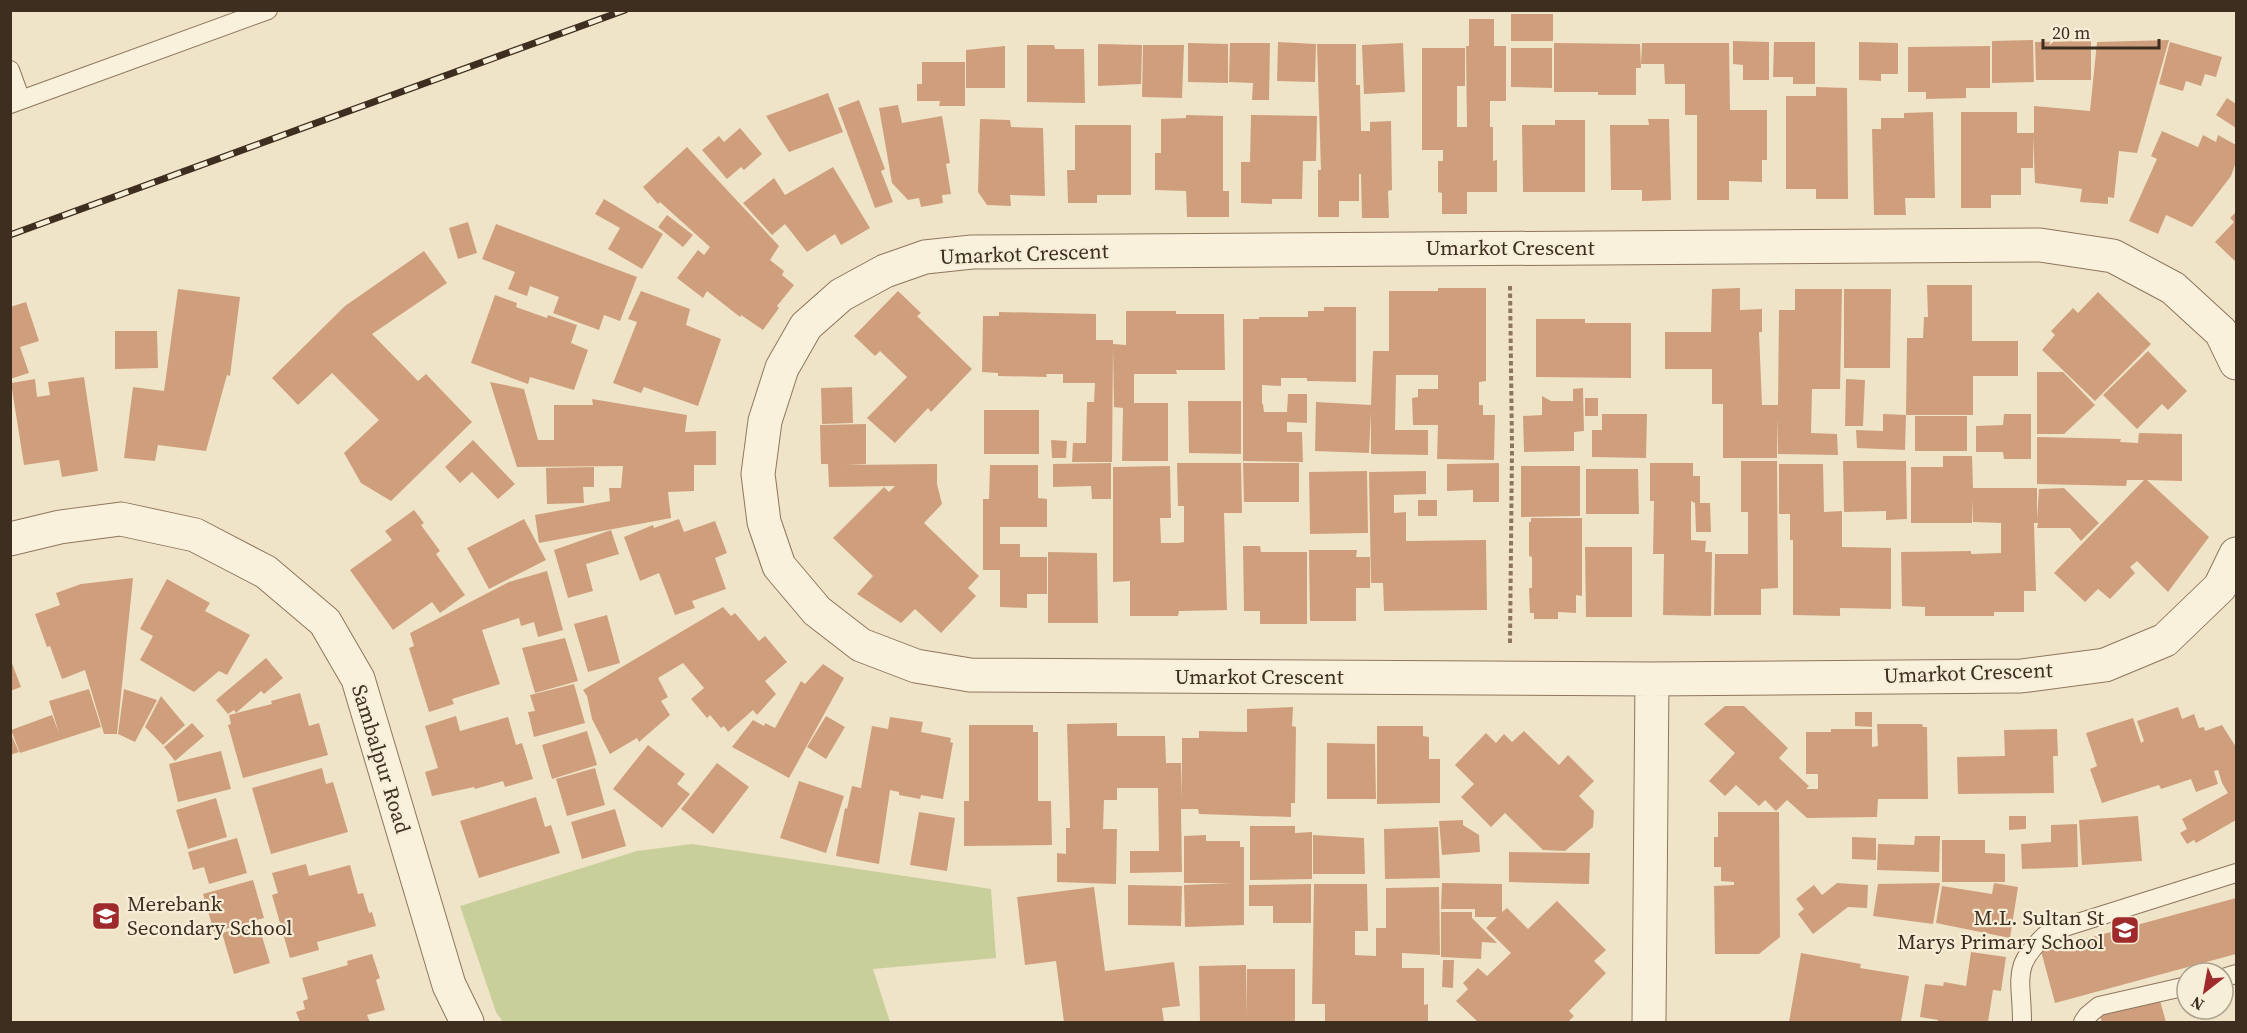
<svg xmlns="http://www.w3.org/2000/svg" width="2247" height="1033" font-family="'Source Serif 4',serif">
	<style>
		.green { fill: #c9cf9b }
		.building { fill: #cf9f7d }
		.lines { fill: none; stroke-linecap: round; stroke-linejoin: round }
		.service-casing { stroke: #8d765c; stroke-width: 20 }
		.minor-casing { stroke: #8d765c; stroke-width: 35 }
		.path { stroke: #8d765c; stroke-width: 4; stroke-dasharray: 4.5 3; stroke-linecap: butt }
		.service { stroke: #faf1dc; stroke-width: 18 }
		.minor { stroke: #faf1dc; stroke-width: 33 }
		.rail-casing { stroke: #3d2e20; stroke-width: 7 }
		.rail { stroke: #f7eed8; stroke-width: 4.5; stroke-dasharray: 14; stroke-linecap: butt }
		.labels { text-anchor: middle; stroke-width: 4.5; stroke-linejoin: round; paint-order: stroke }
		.street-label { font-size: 21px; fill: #3d2e20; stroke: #f7eed8 }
		.poi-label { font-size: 21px; fill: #3d2e20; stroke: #f7eed8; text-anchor: start }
	</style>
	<rect width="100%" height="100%" fill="#f0e4c8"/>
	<!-- green -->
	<path class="green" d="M692 844 991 889 996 958 873 969 890 1022H503L496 1012 460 906 637 851Z"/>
	<!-- building -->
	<path class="building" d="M1511 14H1553V41H1511Z
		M1469 19H1494V46H1506V101H1490V127H1493V161L1497 160V192H1467V214H1442V193L1438 192V161H1443V150H1422V48H1465V86H1457V127H1467L1466 46H1469Z
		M2033 40 2034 82 1992 83V41Z
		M2169 40 2137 153 2119 151 2114 198 2108 197V204L2080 202 2082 189 2035 183 2033 136V168H2021V195H1991V208H1961V112H2017V133H2034V106L2090 111 2097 42Z
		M1733 41 1769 42V80H1743V65L1733 64Z
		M2091 41V80H2036L2035 42Z
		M1278 42 1316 44 1315 82 1277 81Z
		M1774 42H1815V84H1793V77H1773Z
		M1859 42 1898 43V74H1881V81L1859 80Z
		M2170 42 2222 57 2216 77 2205 74 2201 86 2186 81 2183 91 2159 84Z
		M1188 43 1228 44V83L1188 82Z
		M1230 43H1270L1269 100H1252L1253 83 1229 82Z
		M1403 43 1405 92 1364 94 1362 45Z
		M1554 43 1640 44 1641 68H1636V95H1598V92H1554Z
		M1642 43H1729L1730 110H1767V160H1762V182L1729 181V200H1697V115H1685V84H1665L1664 64H1641Z
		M1098 44 1142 45 1141 84 1098 86Z
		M1317 44H1356V85H1360L1361 131H1370V122L1391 121 1392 190 1388 191 1389 218H1362L1361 174H1359V201H1339V217H1318V170H1321Z
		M1027 45H1054L1055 49H1084L1085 103 1027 102Z
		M1143 45H1184L1182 98 1142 97Z
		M1005 46V88H966V50Z
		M1990 46V88H1966V98L1926 99V92H1908V47Z
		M1511 48H1552V88L1511 87Z
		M922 62H965V106H939L940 101H917V84H922Z
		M1816 87 1847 88 1848 199H1816V189H1786V96H1816Z
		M828 93 843 132 789 152 766 116Z
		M2227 98 2236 104V128L2216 115Z
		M859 100 885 169 881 171 893 202 875 208 838 108Z
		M898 105 902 123 942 116 950 163 946 164 951 194 942 195 943 203 921 207 919 198 908 200 892 183 879 108Z
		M1933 112 1935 198H1905L1906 215H1874L1872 129H1881V118H1904V113Z
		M1186 115 1223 116V191H1229V217H1187L1186 191 1155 190V153H1161V119L1186 118Z
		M1251 115 1317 116 1316 161H1303L1302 199H1272V204L1241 203V162H1250Z
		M980 119 1010 120 1011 127 1043 128 1045 196 1010 195 1011 206 987 205 978 192Z
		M1648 119H1669L1671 200 1642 201V190H1611L1610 125H1649Z
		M1555 120H1585V192H1523L1522 125H1555Z
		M1075 125H1131V195H1097V203H1068L1067 170H1075Z
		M740 128 762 154 744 170 741 167 727 179 702 150 719 136 724 142Z
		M2162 131 2198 147 2203 135 2216 142 2218 135 2236 145V162L2231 176 2192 227 2166 215 2158 234 2129 221 2157 159 2151 156Z
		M687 147 779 246 770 260 784 271 782 275 794 285 777 306 779 308 763 330 741 315 740 317 707 291 703 298 677 278 698 250 704 255 710 247 660 202 658 204 643 187Z
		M833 167 870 228 841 245 835 234 807 252 785 224 772 235 743 203 774 178 785 195Z
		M604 199 663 234 642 269 608 249 620 228 595 214Z
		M2236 212V262L2215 242 2234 222 2230 218Z
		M667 215 693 235 683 247 658 227Z
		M468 222 477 253 458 259 449 228Z
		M496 224 637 277 620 321 604 315 599 330 553 313 559 297 530 286 527 296 508 289 515 272 482 259Z
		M424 251 447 283 372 334 418 381 426 374 472 422 391 501 361 483 344 453 379 420 332 373 298 405 272 378 345 306Z
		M1927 285H1972V341H2018V376H1973V415H1906L1907 338H1923L1924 317H1928Z
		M1438 288H1486V381L1479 382V405H1483V415H1495L1494 460 1437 459 1438 425H1413L1412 398 1418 397V389H1438V375H1396L1395 430H1428V455L1371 454V412L1369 453 1315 451 1316 402 1371 405 1373 351H1389V291H1438Z
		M1740 288V310L1762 309V332H1759L1762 405H1778L1779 310H1795V289H1842L1840 389H1812L1811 433 1837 434 1838 455 1778 454 1777 417V458H1723V404H1712V369H1665V332H1711L1712 289Z
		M178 289 240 297 230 376 227 375 206 451 158 445 155 461 124 458 133 387 164 391Z
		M1844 289H1891L1890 368H1844Z
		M641 291 690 309 686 325 721 339 698 406 644 387 641 393 613 383 637 322 628 319Z
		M898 291 921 313 917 316 972 369 931 412 928 408 895 443 867 418 907 377 880 351 875 356 854 336Z
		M2098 292 2151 344 2095 401 2042 350 2055 335 2051 331 2073 308 2078 313Z
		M495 295 517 303 516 307 547 318 548 315 577 325 571 343 588 350 574 390 530 377 528 384 471 363Z
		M26 302 39 341 20 347 29 373 10 379V307Z
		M1324 307H1356V382L1307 381V378H1281V386L1262 385V404H1263L1264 412H1287L1288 394H1307V423L1287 422V432H1302L1303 462 1243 461V319H1259V317H1308V311H1324Z
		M1126 311H1176V314H1224L1225 370H1176L1177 374H1134V403H1168V461H1122L1123 408 1114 407 1113 347 1112 462H1072L1073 443H1086L1087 402H1094L1095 383H1063V374H1046L1047 377 998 376V373L982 372 983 316H999V312L1096 314V340H1113V344L1126 345Z
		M1536 319H1585V323H1631V378L1536 377Z
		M115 331H157L158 368 115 369Z
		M2148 351 2187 391 2168 410 2162 404 2137 429 2103 395Z
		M2037 372H2063L2095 405 2064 434H2037Z
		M84 377 98 471 62 477 59 460 24 465 11 383 35 379 37 397 50 395 48 382Z
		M1846 379 1865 380 1863 426H1845Z
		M490 382 524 389 538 440H554V405H593L592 399 687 415 685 432 716 431V465H694V491L668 492 671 518 539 543 535 515 610 501 609 488H621L623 466 517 467Z
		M852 387 853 423 822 424 821 388Z
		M1583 388 1584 431 1574 432V451L1524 452 1523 416 1542 415V396L1551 401H1573V389Z
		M1585 398H1598V416H1585Z
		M1188 401H1241V454L1189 453Z
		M984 410H1039V454H984Z
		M1602 414H1647L1646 458 1592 457V430H1602Z
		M1883 414 1906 415 1905 450 1857 448 1856 430 1883 431Z
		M2004 414H2031V459H2004L2003 452H1976V426L2003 425Z
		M1915 416H1967V451H1915Z
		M866 424V464L846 465 937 464V484L942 504 924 523 979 576 968 588 976 596 941 633 915 609 901 623 857 594 873 576 833 538 884 487 889 492 895 486 829 487 828 464H821L820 425Z
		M2139 433 2182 434V481L2147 480 2209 537 2168 592 2137 561 2130 567 2135 573 2110 599 2098 589 2085 602 2054 573 2144 480H2127L2126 486 2037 484V437L2121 439 2120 442 2138 443Z
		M473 440 515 484 498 499 472 472 460 483 445 467Z
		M1051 440 1067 441 1066 458H1052Z
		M1943 456H1972L1973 488H2037V520L2039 489 2064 488 2099 523 2081 541 2070 528H2037L2038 523H2034L2036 591H2024V612H1994V616H1925V607L1902 606 1901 552 1971 551V554L2001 553V523L1973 522V500L1972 523H1911V467H1943Z
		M1741 461H1777L1778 588 1761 589V615H1714L1715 554H1748V512H1741Z
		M1843 461H1906L1907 519 1886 520V511L1844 512Z
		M1111 463V499H1092L1091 486 1053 487V464Z
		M1177 463H1241L1242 513H1224L1227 610 1179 611 1178 616H1130V581L1113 582V467L1170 466 1171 518H1160L1161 543H1178L1184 542V506H1178Z
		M1243 463H1299V502H1244Z
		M1499 463V502H1473V490L1447 491V464Z
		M1650 463H1693V476H1700V503H1710L1711 532H1696L1695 503 1691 501V540L1706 541 1705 552H1712L1711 616 1663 615 1664 554H1653L1654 501H1650Z
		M1779 464H1823L1824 512 1842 511V547L1891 548V609L1840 608V616L1793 615V540H1790V514H1779Z
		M990 465H1038V498L1047 499V527H1000V544H1020V557H1047V594H1027V608L1000 607V570H983V499H989Z
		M1521 466H1580V516L1521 517Z
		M594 467V487H583L584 503 547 504 546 468Z
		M1586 469H1638L1639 514H1586Z
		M1367 471 1368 533 1310 534 1309 472Z
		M1426 471V494L1394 495V513L1406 512V541L1486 540 1487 610 1384 611 1383 583H1371L1369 472Z
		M1418 500H1437V516H1418Z
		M414 510 424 523 421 525 440 551 436 554 465 595 440 613 432 602 393 630 350 570 392 540 385 531Z
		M1531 518H1582V596L1576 595V613L1558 612V619H1534V613H1530L1529 588H1532V557L1529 556V522H1531Z
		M524 519 546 560 489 589 467 548Z
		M679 519 684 532 715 521 727 553 715 558 726 589 692 601 695 608 675 615 659 573 640 581 624 537 653 525 654 528Z
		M611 530 619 554 586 564 593 591 568 598 554 550Z
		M1243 546H1260L1261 552H1307V624H1260V611H1244Z
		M1585 547H1632V617H1586Z
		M1309 550H1357L1356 557H1370V588H1356V621H1310Z
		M1048 552 1097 553 1098 623H1048Z
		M547 571 563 630 538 637 534 622 521 626 519 618 482 630 500 684 452 699 454 704 429 712 409 648 414 646 410 633 509 582Z
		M133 578 117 734H104L85 670 62 679 50 646 47 647 35 614 60 605 56 593 81 584Z
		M167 579 210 603 205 611 250 635 227 675 219 671 194 692 140 660 153 636 140 629Z
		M723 607 731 616 735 613 759 641 765 636 787 662 765 681 776 694 757 715 753 710 728 732 724 726 721 728 710 715 707 718 691 699 704 688 683 663 658 678 668 697 661 701 670 715 639 742 637 738 610 754 592 719 587 696 583 690Z
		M607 615 620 663 588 672 574 624Z
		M565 638 578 681 535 693 522 648Z
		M10 658 21 687 10 691Z
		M266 658 283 678 264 694 261 691 236 713 234 710 228 714 216 700Z
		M823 664 844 678 789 778 732 747 753 720 764 726 765 723 775 728 801 681 805 684Z
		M574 684 585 723 534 737 528 712 535 711 530 695Z
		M89 689 101 727 20 753 11 730 52 715 59 733 49 701Z
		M124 689 157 700 135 742 118 734Z
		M300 693 309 726 319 723 328 755 243 778 228 725 231 724 229 715 272 704 271 701Z
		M161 696 185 725 163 745 145 727Z
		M1725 706H1744L1788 748 1779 758 1809 786 1806 789H1818V774H1806V732H1831V729H1872V747L1878 746 1877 724H1922L1923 727H1927L1928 799H1878L1877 817 1807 818 1787 800 1776 811 1765 800 1759 806 1736 785 1725 796 1709 781 1735 753 1704 724Z
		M1293 707 1292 726 1296 727 1295 803H1291V817L1199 814 1198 809H1181L1182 872 1130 873V851H1159L1158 788H1117V800H1104L1103 829H1117L1116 884 1057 882V853L1066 854V828H1070L1067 724 1117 723V736H1165L1166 763H1181L1182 798V738H1199V731L1247 732V709Z
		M2178 707 2182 719 2194 714 2199 728 2204 727 2205 731 2222 725 2236 747V820L2196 843 2194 840 2187 844 2180 833 2187 829 2182 819 2228 793 2222 783 2218 770 2214 771 2218 784 2196 792 2191 779 2161 789 2159 785 2102 803 2090 769 2097 766 2086 733 2133 718 2141 743 2144 741 2137 721Z
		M1855 712H1872V727L1855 726Z
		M456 716 460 731 508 717 516 745 522 743 533 779 505 787 503 781 475 789 474 787 432 796 425 772 438 768 425 726Z
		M826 716 845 727 826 759 807 747Z
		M890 717 923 722 921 732 951 738 950 742 953 743 943 799 921 795 920 799 899 795V792L890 790 879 864 836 856 845 808 847 809 852 786 861 788 872 726 888 729Z
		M192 723 204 736 175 761 164 747Z
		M969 725H1033V732H1038V801H1051L1052 845 964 846V801H969Z
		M1377 726H1423V736L1429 737V759H1440V803L1377 804Z
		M2057 729 2058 756H2053L2054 793 1958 794 1957 757 2005 756 2004 730Z
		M587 731 597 765 552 779 542 745Z
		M1524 731 1559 765 1568 755 1594 781 1579 796 1594 811 1593 827 1565 851 1543 850 1505 813 1491 827 1461 797 1474 784 1455 765 1486 733 1496 743 1504 734 1512 742Z
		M10 732 19 752 10 755Z
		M1327 743 1375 744 1376 799H1327Z
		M648 745 685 774 677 784 690 794 662 828 613 789Z
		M221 751 231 789 178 802 169 764Z
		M717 763 749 787 713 834 681 809Z
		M322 768 326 784 333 782 348 832 271 854 252 788Z
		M595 768 605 805 567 816 556 779Z
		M799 781 844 796 826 853 780 838Z
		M536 797 545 827 551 825 560 853 479 878 460 821Z
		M216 798 227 837 188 849 176 810Z
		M615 809 626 846 582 859 571 822Z
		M919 812 955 818 947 871 910 865Z
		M1718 812H1779L1780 937 1759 954H1715L1714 886 1734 885V882L1721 881V867H1714V837H1718Z
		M2009 816H2026V829L2009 830Z
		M2138 816 2142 861 2082 865 2079 820Z
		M1463 820V825L1479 835 1480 852 1442 855 1439 821Z
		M2077 824 2078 867 2022 869 2021 844 2051 842V825Z
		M1250 826H1295V833L1312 832V879L1250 880Z
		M1438 827 1440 878 1385 879 1384 829Z
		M1206 835V841H1240V847H1244V925L1185 927 1184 885 1233 883H1184V836Z
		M1313 835 1364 838 1365 874H1313Z
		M1915 836H1940L1939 872 1877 870 1878 844 1914 845Z
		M1852 837 1876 838V860L1852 859Z
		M237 838 247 873 209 884 204 867 193 870 188 852Z
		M1942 840H1985V853L2005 854V882H1942Z
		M1509 852 1590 853 1589 884 1509 882Z
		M306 864 309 876 350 865 358 894 363 893 369 913 372 912 376 926 317 942 319 950 290 958 272 895 278 893 272 873Z
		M253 880 264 918 214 932 203 894Z
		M1442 883 1502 884V912L1507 908 1528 929 1557 901 1606 950 1594 961 1606 973 1569 1011 1574 1016 1568 1022H1478L1456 1001 1468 989 1463 983 1478 968 1487 976 1511 953 1486 928 1497 917H1475V909H1441Z
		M1837 883 1868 885 1867 908 1848 907 1813 934 1798 914 1804 909 1796 899 1814 885 1822 895Z
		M1940 883 1933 924 1873 916 1878 884Z
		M1994 883 2018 887 2010 938 1936 923 1942 886 1992 894Z
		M1311 884V923H1273V906H1249V885Z
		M1314 884H1367L1368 931H1355V955L1376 956V928H1386V888L1439 887 1440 955 1402 953V968H1424V1005L1428 1004V1022H1325V1004H1312Z
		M1128 885 1182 886 1181 926 1128 925Z
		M1094 887 1105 971 1174 962 1180 1006 1162 1008 1164 1022H1064L1056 961 1025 965 1017 897Z
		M2236 898V954L2055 1003 2041 951Z
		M1441 912H1472V918L1497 943 1482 942 1481 959 1441 957Z
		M258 923 270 963 234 974 222 933Z
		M1971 952 2006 957 2001 991 1993 990 1988 1022H1938V1020L1920 1017 1925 984 1943 986 1944 982 1966 986Z
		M1801 953 1861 964 1860 968 1909 976 1901 1022H1789Z
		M372 954 380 978 376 980 385 1010 367 1015 370 1022H300L296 1012 305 1009 303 1001 308 999 302 978 348 965 347 961Z
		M1443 960H1454L1453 988 1442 987Z
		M1246 965V1014L1247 969H1295V1022H1200L1199 966Z
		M2159 997 2166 1022H2102L2099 1013Z"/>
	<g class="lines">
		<!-- service casing -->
		<g class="service-casing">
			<path id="service" d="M10 70 21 100
				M10 104 268 10
				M2223 978 2236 974
				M2022 1022C2022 977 2010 966 2049 932L2236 873
				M2083 1022 2087 1016 2099 1006 2187 986"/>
		</g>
		<!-- minor casing -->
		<g class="minor-casing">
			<path id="minor" d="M2236 363 2221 332 2173 288 2113 256 2040 245 972 252 925 257 885 271 841 295 806 326 782 368 765 421 758 474 764 522 779 566 817 611 861 645 916 666 970 675 1652 679 2021 676 2105 665 2165 640 2220 587 2236 554
				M10 539 60 527 121 519 195 535 266 572 325 622 358 679 449 985 467 1022
				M1649 1022 1652 679"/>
		</g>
		<!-- path -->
		<path class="path" d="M1510 643 1512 448 1510 285"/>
		<!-- service -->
		<use href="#service" class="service"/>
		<!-- minor -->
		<use href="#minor" class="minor"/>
		<!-- rail casing -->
		<g class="rail-casing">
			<path id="rail" d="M10 235 625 10"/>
		</g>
		<!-- rail -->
		<use href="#rail" class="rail"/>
	</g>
	<!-- icons -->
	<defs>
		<g id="school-square" transform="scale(1.5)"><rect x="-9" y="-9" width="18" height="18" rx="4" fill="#9e2a2b" stroke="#f7eed8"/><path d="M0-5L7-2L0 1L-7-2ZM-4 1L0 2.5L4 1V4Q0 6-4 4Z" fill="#fff"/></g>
	</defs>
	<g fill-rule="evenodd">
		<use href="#school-square" x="106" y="916"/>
		<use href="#school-square" x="2125" y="930"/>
	</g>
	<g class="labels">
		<!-- street labels -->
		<g class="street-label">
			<text x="1510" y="255">Umarkot Crescent</text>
			<text transform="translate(1024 254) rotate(-2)" y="7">Umarkot Crescent</text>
			<text transform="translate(1968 673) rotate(-2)" y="7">Umarkot Crescent</text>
			<text x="1259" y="684">Umarkot Crescent</text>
			<text transform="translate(381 759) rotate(73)" y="7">Sambalpur Road</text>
		</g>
		<!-- poi labels -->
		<g class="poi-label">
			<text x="127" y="911">Merebank<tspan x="127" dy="24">Secondary School</tspan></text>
			<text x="2104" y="925" text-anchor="end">M.L. Sultan St<tspan x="2104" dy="24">Marys Primary School</tspan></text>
		</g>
	</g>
	<!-- border -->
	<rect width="2247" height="1033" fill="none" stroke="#3d2e20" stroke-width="24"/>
	<!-- north arrow -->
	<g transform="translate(2205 991) rotate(211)"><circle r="28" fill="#f7eed8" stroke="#ada18e" stroke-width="1.5"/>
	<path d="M0-4.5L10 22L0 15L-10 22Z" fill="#9e2a2b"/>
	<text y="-9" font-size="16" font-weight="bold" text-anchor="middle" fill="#3d2e20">N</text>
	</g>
	<!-- scale -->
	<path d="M2043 39v9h116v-9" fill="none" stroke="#3d2e20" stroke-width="3"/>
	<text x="2052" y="39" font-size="18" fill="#3d2e20" stroke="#f7eed8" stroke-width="4.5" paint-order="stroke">20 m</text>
</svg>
